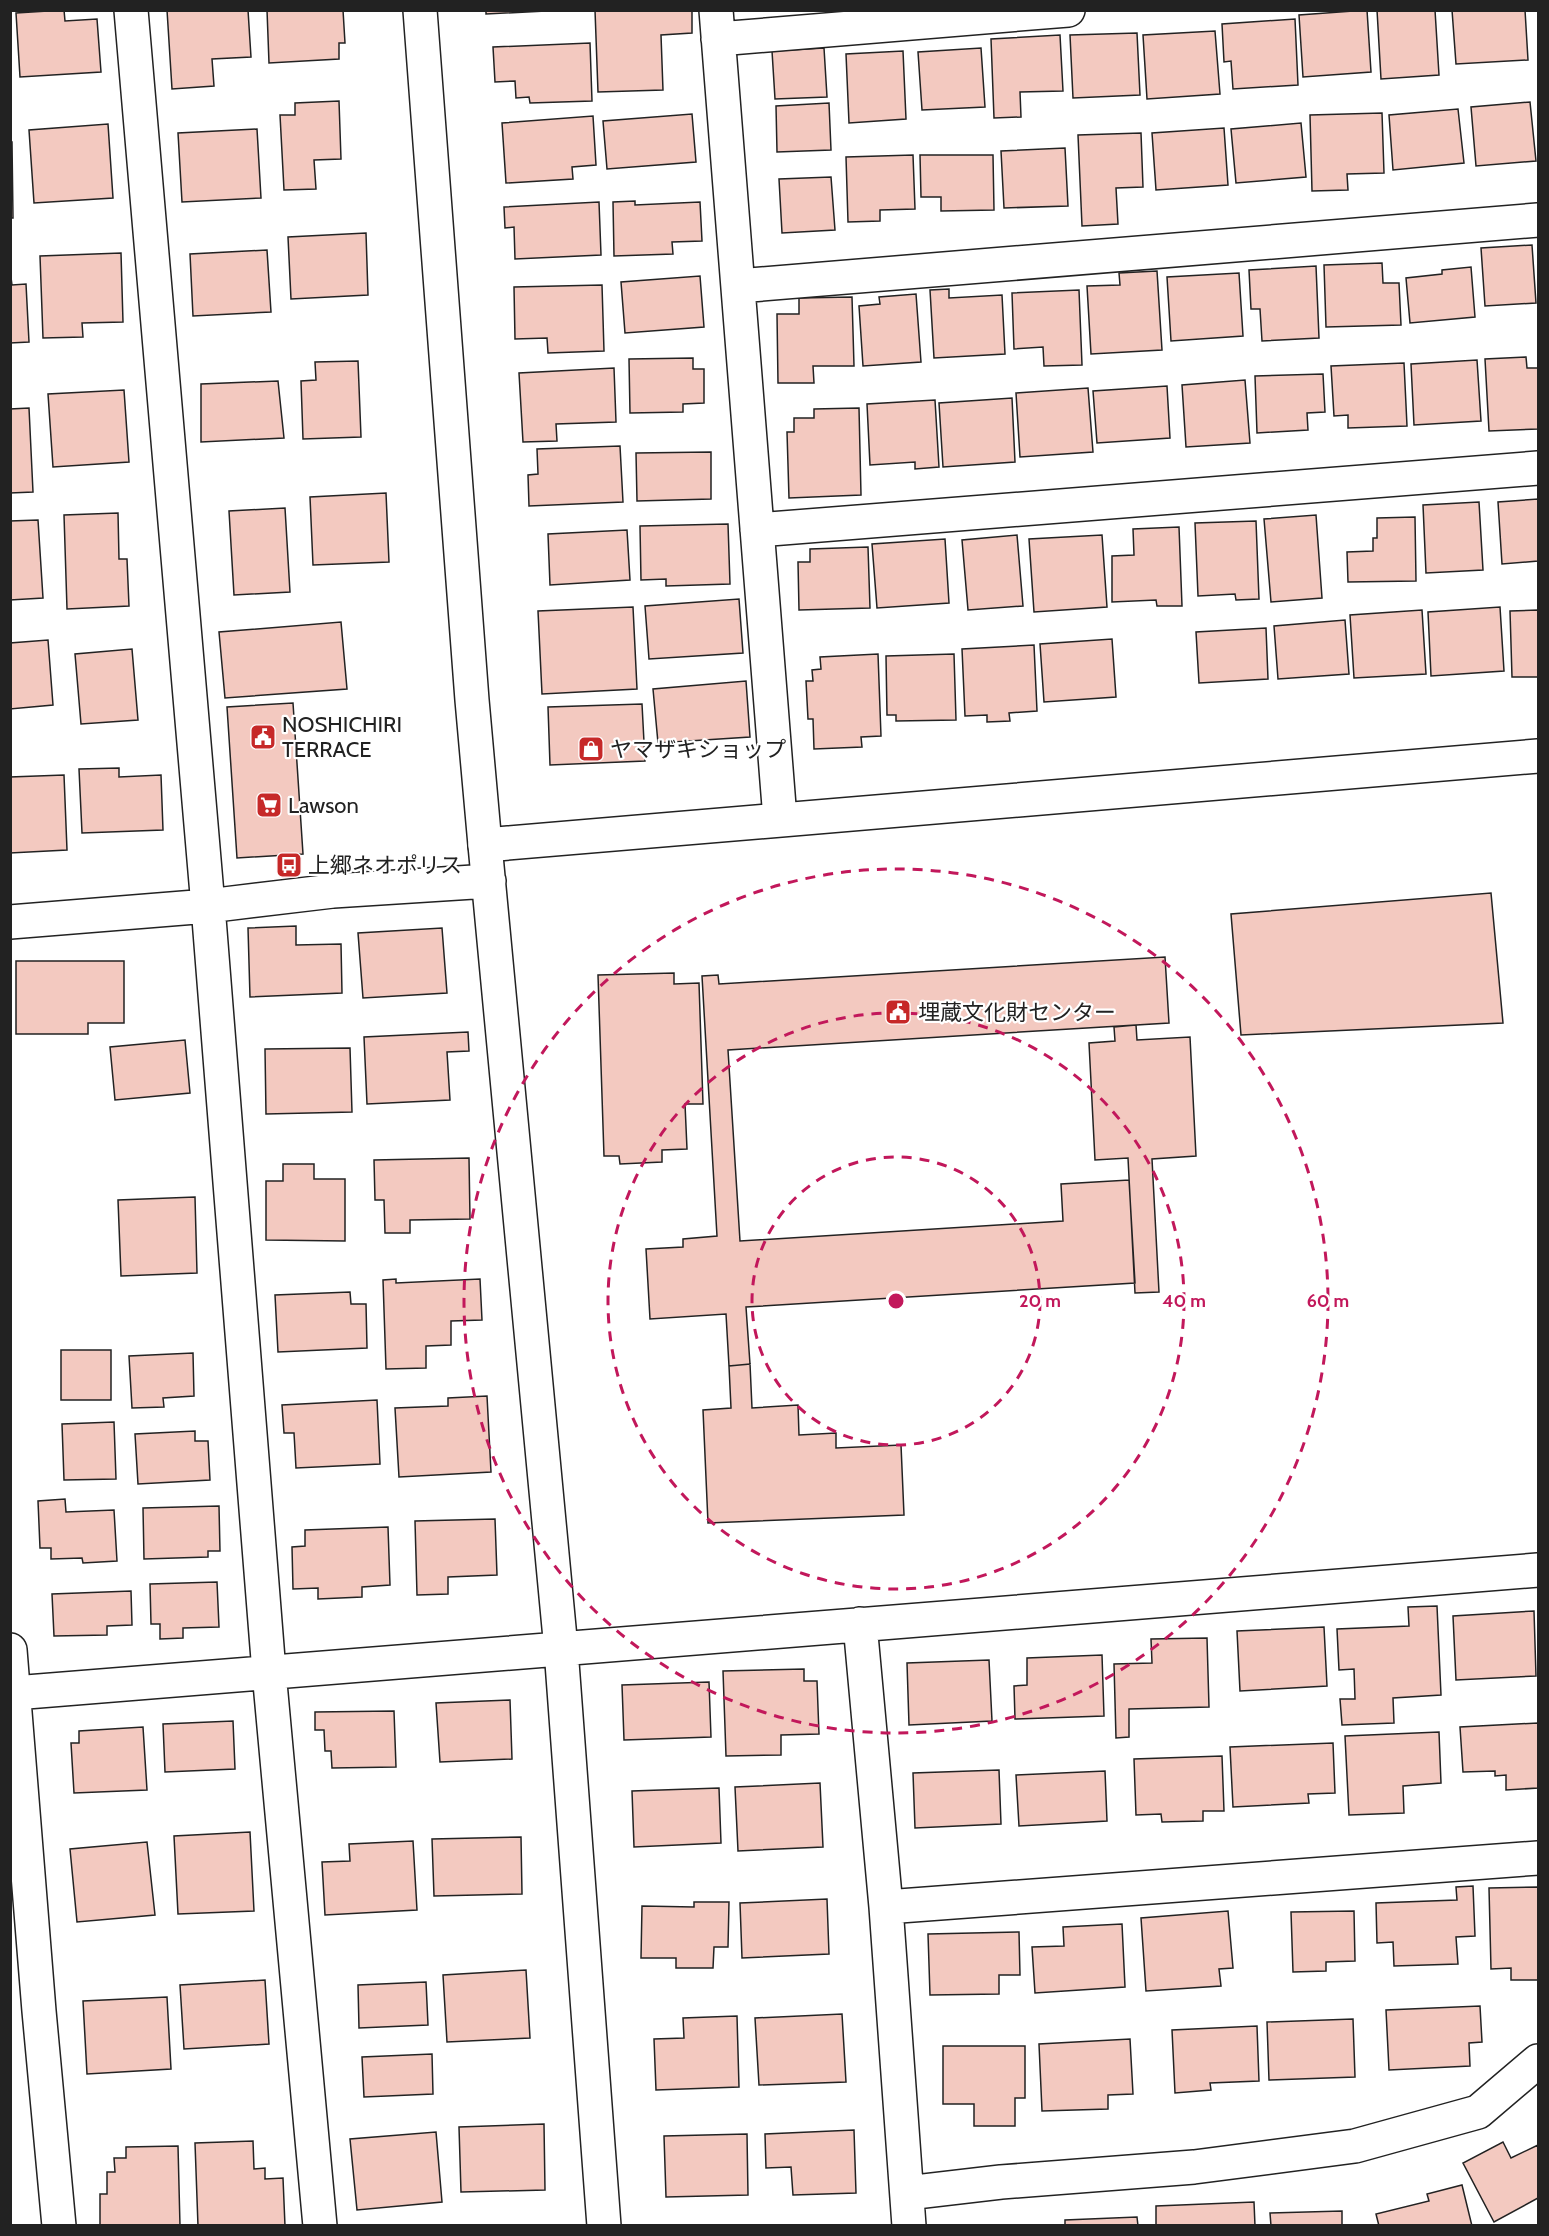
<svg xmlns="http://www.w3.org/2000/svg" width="1549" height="2236" font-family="Cabin,'Noto Sans JP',sans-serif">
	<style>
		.building { fill: #f3c9c0; stroke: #222; stroke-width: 1.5 }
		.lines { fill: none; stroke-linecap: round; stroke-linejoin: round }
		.minor-casing { stroke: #222; stroke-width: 36 }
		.tertiary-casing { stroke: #222; stroke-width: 36 }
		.minor { stroke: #fff; stroke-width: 33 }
		.tertiary { stroke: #fff; stroke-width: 33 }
		.ring { fill: none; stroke: #c2185b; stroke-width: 3; stroke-dasharray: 10 8 }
		.labels { text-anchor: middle; stroke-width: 4.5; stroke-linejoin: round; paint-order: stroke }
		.poi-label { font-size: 22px; fill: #222; stroke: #fff; text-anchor: start }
		.centre { fill: #c2185b; stroke: #fff; stroke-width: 3 }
		.ring-label { font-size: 18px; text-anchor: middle; font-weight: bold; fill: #c2185b; stroke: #fff; stroke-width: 4.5; stroke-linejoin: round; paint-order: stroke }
	</style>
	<rect width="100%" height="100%" fill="#fff"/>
	<!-- building -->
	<path class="building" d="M64 10 65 21 97 19 101 72 20 77 16 13Z
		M167 10H248L251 57 212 59 214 86 172 89Z
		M267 10H343L345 43H339V59L269 63Z
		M486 10H565L486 14Z
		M595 10H692V33L661 35 663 90 598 92Z
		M1367 10 1371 72 1303 77 1299 15Z
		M1377 10H1435L1439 75 1381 79Z
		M1452 10H1525L1528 60 1456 64Z
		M1295 19 1298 85 1233 89 1231 61 1224 62 1222 24Z
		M1215 31 1220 94 1147 99 1143 35Z
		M1137 33 1140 95 1073 98 1070 35Z
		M1060 35 1063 91 1020 92 1021 117 994 118 991 39Z
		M590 43 592 101 530 103 529 97 516 98 515 81 495 82 493 47Z
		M824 48 827 97 775 99 772 51Z
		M981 48 985 107 922 110 918 52Z
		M903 51 906 119 849 123 846 54Z
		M339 101 341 159 314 160 316 189 284 190 280 115H295V103Z
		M1530 102 1536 161 1476 166 1471 107Z
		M829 103 831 150 777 152 776 106Z
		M1458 109 1464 163 1393 170 1389 115Z
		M1382 113 1384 173 1347 174 1348 190 1312 191 1310 115Z
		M692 114 696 162 607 169 603 121Z
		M593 116 596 165 572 167 573 179 506 183 502 123Z
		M1301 123 1306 177 1236 183 1231 129Z
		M108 124 113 198 34 203 29 130Z
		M1224 128 1228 185 1156 190 1152 133Z
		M257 129 261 198 182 202 178 133Z
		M1141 133 1143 187 1116 188 1118 224 1082 226 1078 135Z
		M10 142H12L13 218H10Z
		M1065 148 1068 206 1004 208 1001 151Z
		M913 155 915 209 880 210V221L848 222 846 157Z
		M920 155H993L994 210 941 211V197H921Z
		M831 177 835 230 782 233 779 179Z
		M635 201V205L700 202 702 241 672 242 673 254 614 256 613 202Z
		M599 202 601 255 515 259 514 227 505 228 504 207Z
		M366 233 368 295 291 299 288 237Z
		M1532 245 1536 303 1485 306 1481 248Z
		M267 250 271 312 193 316 190 254Z
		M121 253 123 322 82 323 83 337 43 338 40 256Z
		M1382 263 1383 283H1399L1401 325 1326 327 1324 265Z
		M1316 266 1319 338 1262 341 1260 309H1251L1249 270Z
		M1471 267 1475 317 1410 323 1406 278 1442 274V270Z
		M10 270 12 285 26 284 29 342 10 343Z
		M1157 271 1162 350 1091 354 1087 286 1120 285 1119 273Z
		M1239 273 1243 336 1171 341 1167 277Z
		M700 276 704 327 625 333 621 282Z
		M602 285 604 351 548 353 547 338 515 339 514 287Z
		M949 289V298L1002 295 1005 354 934 358 930 290Z
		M1079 290 1082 365 1044 366 1043 347 1014 349 1012 293Z
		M916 294 921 362 863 366 859 306 880 304 879 297Z
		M852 297 854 366H813L814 383H778L777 314H799V298Z
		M1526 357 1527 368H1538V429L1489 431 1485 359Z
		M693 358V369H704V403L683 404V412L630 413 629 359Z
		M1477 360 1481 421 1414 425 1411 364Z
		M358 361 361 437 303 439 301 381 316 380 315 362Z
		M1404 363 1407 426 1348 428V415L1334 416 1331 366Z
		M614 368 616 422 556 424 557 441 523 442 519 373Z
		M1323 374 1325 412 1307 413 1308 430 1257 433 1255 376Z
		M1245 380 1250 443 1186 447 1182 385Z
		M278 381 284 438 201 442V384Z
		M1167 386 1170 438 1097 443 1093 391Z
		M1088 388 1093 452 1020 457 1016 393Z
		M124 390 129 462 53 467 48 394Z
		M1012 398 1015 462 943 467 939 403Z
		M935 400 939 467 915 469V462L870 465 867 404Z
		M29 408 33 492 10 493V409Z
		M859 408 861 495 789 498 787 432H794V418H814V409Z
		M620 446 623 502 529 506 528 475 538 474 537 449Z
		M711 452V499L637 501 636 453Z
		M386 493 389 562 313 565 310 497Z
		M1538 499V561L1502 564 1498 502Z
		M1479 502 1483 570 1426 573 1423 505Z
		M285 508 290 592 234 595 229 511Z
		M118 513 119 559H127L129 606 67 609 64 515Z
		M1316 515 1322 598 1271 602 1264 519Z
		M1415 517 1416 581 1348 582 1347 552 1373 551V538H1377V518Z
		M38 520 43 598 10 600V521Z
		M1256 521 1259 599 1236 600 1235 594 1198 596 1195 523Z
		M728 524 730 584 666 586V579L641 580 640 526Z
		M1179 527 1182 606H1157L1156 600 1112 602V556L1134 555 1133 529Z
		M627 530 630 580 550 585 548 534Z
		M1017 535 1023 606 968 610 962 540Z
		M1102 535 1107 607 1034 612 1029 539Z
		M945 539 949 603 877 608 872 544Z
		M868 547 870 608 799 610 798 562H810V549Z
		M739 599 743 653 649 659 645 606Z
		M633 607 637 689 542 694 538 611Z
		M1500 607 1504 671 1431 676 1428 612Z
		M1422 610 1426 674 1354 678 1350 615Z
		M1538 610V677H1512L1510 611Z
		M1345 620 1349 674 1278 679 1274 626Z
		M341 622 347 689 225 698 219 632Z
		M1266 628 1268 679 1199 683 1196 632Z
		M1112 639 1116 697 1044 702 1040 644Z
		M48 640 53 705 10 709V643Z
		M1034 645 1037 711 1009 713 1010 721 987 722V715L965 716 962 649Z
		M132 649 138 720 81 724 75 654Z
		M878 654 881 736 861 737 862 747 814 749 813 719H808L806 681H813L812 670 821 669 820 657Z
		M954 654 956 720 896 721V715H887L886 656Z
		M746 681 750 737 658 743 653 689Z
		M293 703 303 854 237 858 227 707Z
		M642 704 645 761 550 765 548 707Z
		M119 768V777L161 775 163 830 82 833 79 769Z
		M64 775 67 850 10 853V777Z
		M1491 893 1503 1023 1241 1035 1231 914Z
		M296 926V945L341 944 342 993 250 997 248 928Z
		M442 928 447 993 363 998 358 933Z
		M1165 957 1169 1023 728 1050 740 1241 1063 1221 1061 1184 1129 1180 1135 1283 746 1307 750 1364 729 1366 726 1314 650 1319 646 1249 683 1247V1239L717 1236 702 976 718 975 719 984Z
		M16 961H124V1023H88V1034H16Z
		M674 973V984L699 983 703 1104H685L687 1149 662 1150V1162L620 1164 619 1156H604L598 975Z
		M1136 1025 1137 1040 1190 1037 1196 1156 1152 1159 1159 1292 1135 1293 1128 1158 1095 1160 1089 1043 1115 1041 1114 1027Z
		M468 1032 469 1051 447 1052 450 1100 367 1104 364 1037Z
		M185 1040 190 1093 115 1100 110 1047Z
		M350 1048 352 1112 266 1114 265 1049Z
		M469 1158 470 1219 410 1220V1233H385L384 1200H375L374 1160Z
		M283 1164H314V1179H345V1241L266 1240V1181H283Z
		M195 1197 197 1273 121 1276 118 1200Z
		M396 1279V1283L480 1279 482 1320 451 1321V1345L426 1346V1368L386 1369 383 1280Z
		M350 1292 351 1304H366L367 1348 278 1352 275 1295Z
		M61 1350H111V1400H61Z
		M193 1353 194 1396 163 1398 164 1407 132 1408 129 1356Z
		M750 1364 752 1408 798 1405 799 1435 836 1433V1448L901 1445 904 1515 708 1523 703 1410 731 1408 729 1366Z
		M487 1396 491 1472 399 1477 395 1408 448 1406V1398Z
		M377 1400 380 1464 296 1468 294 1433H284L282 1405Z
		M114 1422 116 1479 64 1480 62 1424Z
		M195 1431V1441H208L210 1480 138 1484 135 1434Z
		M65 1499 66 1512 114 1510 117 1561 83 1563 82 1558 51 1559V1548H40L38 1501Z
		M219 1506 220 1551H208V1557L144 1559 143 1508Z
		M495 1519 497 1575 448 1577V1594L417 1595 415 1521Z
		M388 1527 390 1585 362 1587V1597L318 1599V1588L293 1589 292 1547 305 1546V1530Z
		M217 1582 219 1627 183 1628V1638L160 1639V1624H151L150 1584Z
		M131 1591 132 1625 107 1626V1635L54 1636 52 1594Z
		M1437 1606 1441 1695 1393 1698 1394 1723 1342 1725 1340 1699H1355L1354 1669 1339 1670 1337 1629 1409 1626 1408 1607Z
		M1534 1611 1536 1676 1456 1680 1453 1616Z
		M1324 1627 1327 1686 1240 1691 1237 1631Z
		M1207 1638 1209 1707 1129 1709V1737L1116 1738 1114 1664 1152 1663 1151 1639Z
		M1102 1655 1104 1716 1015 1719 1014 1686 1027 1685V1658Z
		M989 1660 992 1721 909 1725 907 1663Z
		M804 1669V1681H817L819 1734 781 1735V1755L726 1756 723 1671Z
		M709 1682 711 1737 624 1740 622 1685Z
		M510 1700 512 1759 440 1762 436 1703Z
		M394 1711 396 1767 332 1768 331 1751H325L324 1730H315V1712Z
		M233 1721 235 1769 165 1772 163 1724Z
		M1538 1723V1788L1506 1790V1775L1495 1776V1771L1463 1772 1460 1727Z
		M143 1727 147 1790 74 1793 71 1743H79V1731Z
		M1439 1732 1441 1783 1403 1786 1404 1813 1349 1815 1345 1736Z
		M1333 1743 1335 1793 1308 1794 1309 1803 1233 1807 1230 1747Z
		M1222 1756 1224 1811H1203V1821L1162 1822 1161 1814 1136 1815 1134 1759Z
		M999 1770 1001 1824 915 1828 913 1773Z
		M1105 1771 1107 1821 1019 1826 1016 1775Z
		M820 1783 823 1847 738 1851 735 1787Z
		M719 1788 721 1843 634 1847 632 1791Z
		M250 1832 254 1911 178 1914 174 1836Z
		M521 1837 522 1894 434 1896 432 1839Z
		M413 1841 417 1910 325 1915 322 1862 350 1861 349 1844Z
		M147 1842 155 1915 77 1922 70 1849Z
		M1473 1886 1475 1936 1456 1937 1458 1964 1394 1966 1393 1942 1377 1943 1376 1903 1457 1900 1456 1887Z
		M1538 1887V1980H1511V1968L1491 1969 1489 1888Z
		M827 1899 829 1954 742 1958 740 1903Z
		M694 1902H729L728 1947H714L713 1968H676V1958H641L642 1906 694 1907Z
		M1228 1911 1233 1968 1219 1969 1221 1986 1146 1991 1141 1918Z
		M1354 1911 1355 1961 1326 1962V1971L1293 1972 1291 1912Z
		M1122 1924 1125 1987 1035 1993 1032 1947 1064 1946 1063 1927Z
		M1019 1932 1020 1975H999V1994L930 1995 928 1934Z
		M526 1970 530 2038 447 2042 443 1975Z
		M265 1980 269 2044 184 2049 180 1985Z
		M426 1982 428 2025 359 2028 358 1985Z
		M167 1997 171 2069 87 2074 83 2001Z
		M1480 2006 1482 2042 1469 2043 1470 2066 1389 2070 1386 2010Z
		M842 2014 846 2082 759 2085 755 2018Z
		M737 2016 739 2087 656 2090 654 2039 684 2038 683 2018Z
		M1353 2019 1355 2077 1269 2080 1267 2022Z
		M1257 2026 1259 2081 1210 2083 1211 2090 1175 2093 1172 2030Z
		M1130 2039 1133 2094 1108 2095V2109L1042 2111 1039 2044Z
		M943 2046H1025V2098H1015V2126H974V2104H943Z
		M432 2054 433 2094 364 2097 362 2057Z
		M544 2124 545 2190 461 2192 459 2127Z
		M854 2130 856 2193 793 2195 791 2167 766 2168 765 2134Z
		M436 2132 442 2202 357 2210 350 2139Z
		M747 2134 748 2195 666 2197 664 2136Z
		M253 2141 254 2169 265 2168V2179L283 2178 285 2226H198L195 2143Z
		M1503 2142 1511 2158 1538 2145V2198L1494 2222 1463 2163Z
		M178 2146 180 2226H100V2194H107V2172H115L114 2158H126V2147Z
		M1462 2185 1472 2226H1379L1376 2214 1429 2201 1427 2194Z
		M1254 2202 1255 2226H1156V2206Z
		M1342 2211V2226H1271L1270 2213Z
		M1137 2217 1138 2226H1065V2220Z"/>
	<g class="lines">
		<!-- minor casing -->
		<g class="minor-casing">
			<path id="minor" d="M131 10 208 906 269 1672 320 2226
				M716 10 780 819
				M718 39 1068 10
				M738 286 1538 220
				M757 530 1538 468
				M485 845 561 1649 604 2226
				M10 922 208 906 333 891 489 881
				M860 1624 886 1907 909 2226
				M10 1650 39 2011 59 2226
				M14 1693 1538 1570
				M886 1907 1538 1858
				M907 2193 1001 2182 1194 2167 1355 2146 1478 2112 1538 2061"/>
		</g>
		<!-- tertiary casing -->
		<g class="tertiary-casing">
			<path id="tertiary" d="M420 10 472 700 485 845 1538 756"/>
		</g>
		<!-- minor -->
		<use href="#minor" class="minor"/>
		<!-- tertiary -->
		<use href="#tertiary" class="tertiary"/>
	</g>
	<!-- distance rings -->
	<g class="ring">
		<circle cx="896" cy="1301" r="144"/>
		<circle cx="896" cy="1301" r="288"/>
		<circle cx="896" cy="1301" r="432"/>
	</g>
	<!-- icons -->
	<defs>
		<g id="civic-square" transform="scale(1.35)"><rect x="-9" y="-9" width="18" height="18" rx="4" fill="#c62828" stroke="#fff"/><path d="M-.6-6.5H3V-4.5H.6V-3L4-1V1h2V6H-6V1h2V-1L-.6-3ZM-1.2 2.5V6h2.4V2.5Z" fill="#fff"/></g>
		<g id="shop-square" transform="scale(1.35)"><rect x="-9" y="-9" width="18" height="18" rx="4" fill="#c62828" stroke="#fff"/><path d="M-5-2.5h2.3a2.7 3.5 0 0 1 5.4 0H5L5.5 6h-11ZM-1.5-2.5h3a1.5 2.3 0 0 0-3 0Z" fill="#fff"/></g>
		<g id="supermarket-square" transform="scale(1.35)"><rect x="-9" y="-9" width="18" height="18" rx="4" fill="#c62828" stroke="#fff"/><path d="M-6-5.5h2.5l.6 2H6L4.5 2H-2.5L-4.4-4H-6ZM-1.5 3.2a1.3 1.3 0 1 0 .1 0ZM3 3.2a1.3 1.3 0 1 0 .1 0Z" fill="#fff"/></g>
		<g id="bus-square" transform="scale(1.35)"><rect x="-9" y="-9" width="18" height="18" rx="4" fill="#c62828" stroke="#fff"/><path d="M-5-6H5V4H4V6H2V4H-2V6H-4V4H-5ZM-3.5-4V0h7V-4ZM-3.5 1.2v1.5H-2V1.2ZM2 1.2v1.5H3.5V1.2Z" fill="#fff"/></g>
	</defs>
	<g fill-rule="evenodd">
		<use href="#civic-square" x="263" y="737"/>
		<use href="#shop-square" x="591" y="749"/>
		<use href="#supermarket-square" x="269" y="805"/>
		<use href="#bus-square" x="289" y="865"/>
		<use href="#civic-square" x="898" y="1012"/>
	</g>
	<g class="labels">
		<!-- poi labels -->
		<g class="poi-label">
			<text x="282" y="732">NOSHICHIRI<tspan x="282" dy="25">TERRACE</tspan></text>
			<text x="610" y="757">ヤマザキショップ</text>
			<text x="288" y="813">Lawson</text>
			<text x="308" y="873">上郷ネオポリス</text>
			<text x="918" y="1020">埋蔵文化財センター</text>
		</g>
	</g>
	<circle cx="896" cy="1301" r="9" class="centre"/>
	<g class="ring-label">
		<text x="1040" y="1307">20 m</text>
		<text x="1184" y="1307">40 m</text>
		<text x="1328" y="1307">60 m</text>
	</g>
	<!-- border -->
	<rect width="1549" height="2236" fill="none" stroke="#222222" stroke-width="24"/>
</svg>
